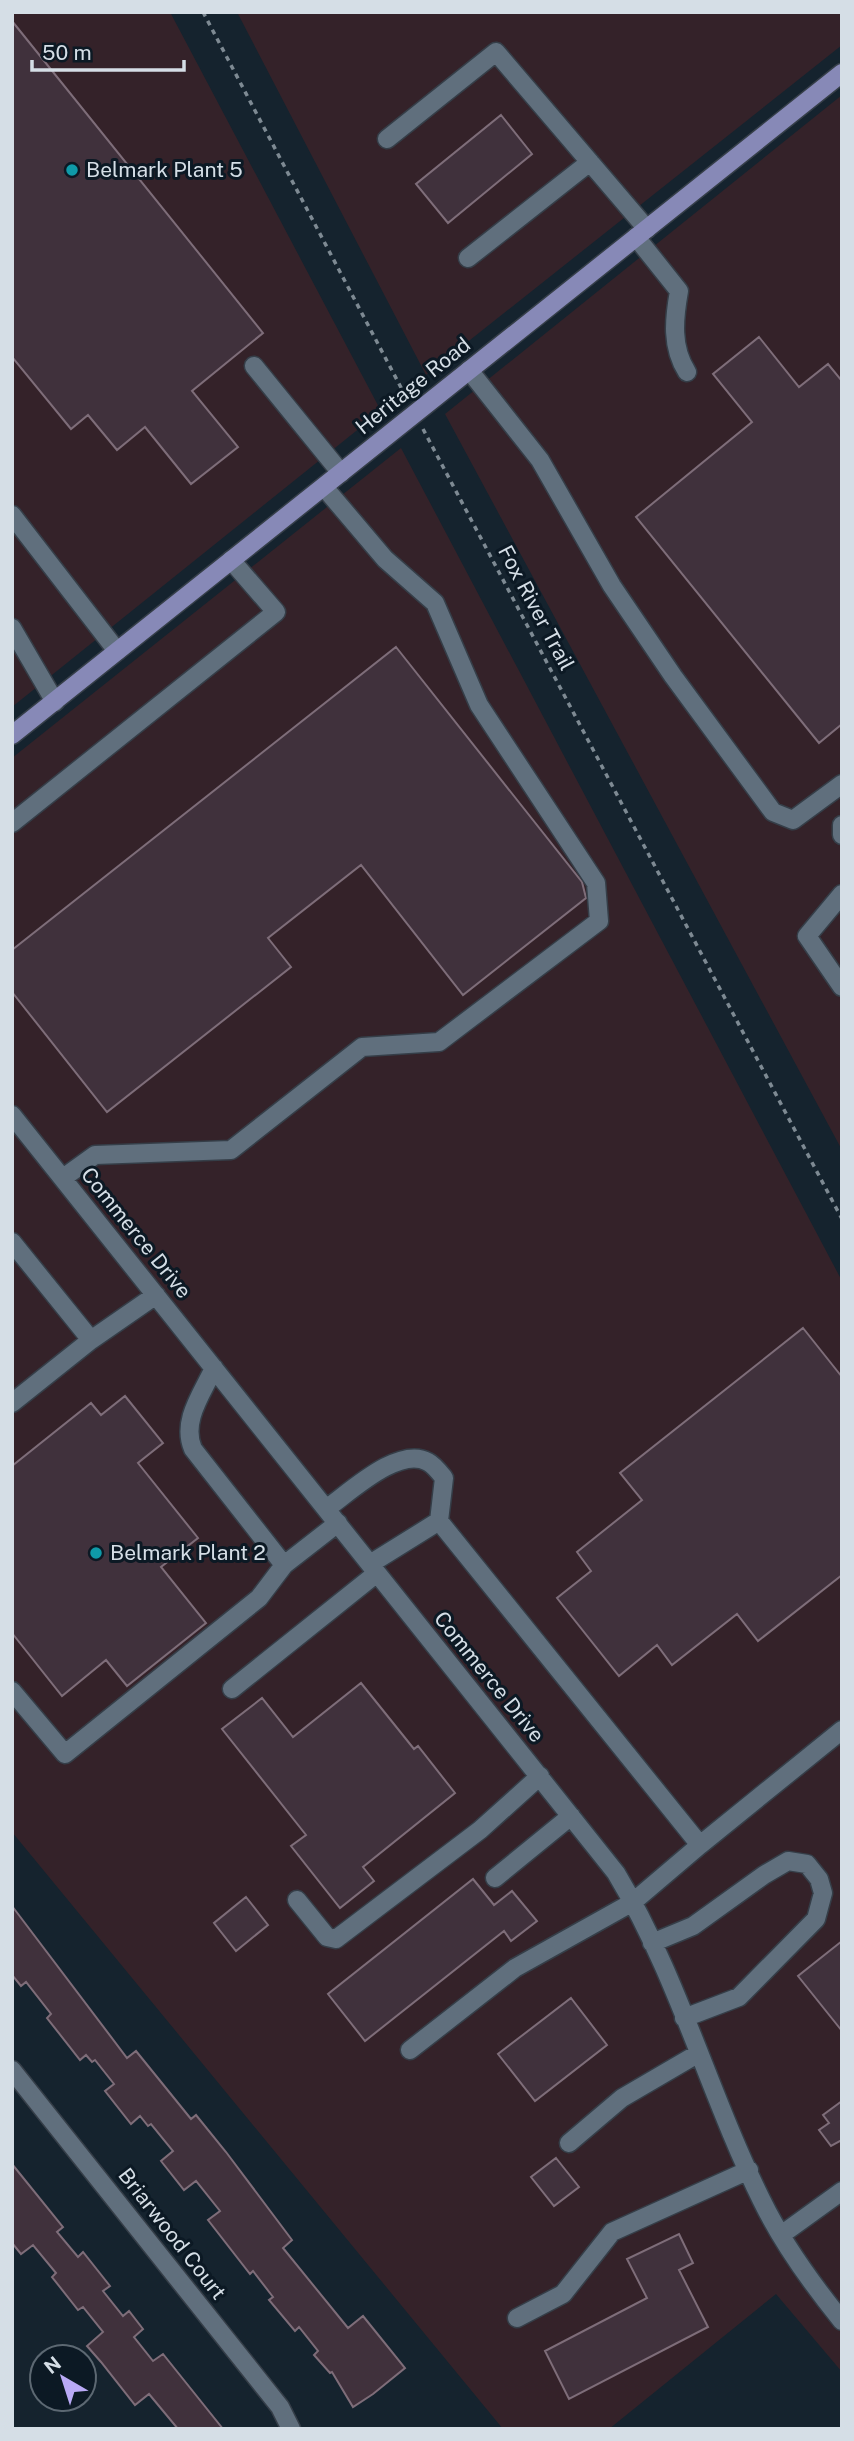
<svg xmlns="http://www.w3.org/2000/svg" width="854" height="2441" font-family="'Public Sans',sans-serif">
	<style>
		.industrial { fill: #342229 }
		.building { fill: #40313c; stroke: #7e6d79; stroke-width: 2 }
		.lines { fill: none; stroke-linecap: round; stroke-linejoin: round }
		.minor-casing { stroke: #353e48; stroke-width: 21 }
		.major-casing { stroke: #353e48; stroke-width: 21 }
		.path { stroke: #7e8a93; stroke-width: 3.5; stroke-dasharray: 5 5; stroke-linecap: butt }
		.minor { stroke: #606f7d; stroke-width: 18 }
		.major { stroke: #8789b7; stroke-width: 18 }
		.culture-dot { fill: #0f9aa8; stroke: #0c1924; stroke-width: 2.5 }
		.labels { text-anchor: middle; stroke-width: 6; stroke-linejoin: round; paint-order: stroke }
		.poi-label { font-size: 21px; fill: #d5dee6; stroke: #0c1924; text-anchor: start }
		.street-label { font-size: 21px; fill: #d5dee6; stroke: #0c1924 }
	</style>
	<rect width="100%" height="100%" fill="#15232e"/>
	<!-- industrial -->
	<path class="industrial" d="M12 12H170L381 411 12 707Z
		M237 12H842V45L426 375Z
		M842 95V1150L445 414Z
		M401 448 842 1281V2372L776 2294 609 2429H503L12 1832V758Z"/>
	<!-- building -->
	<path class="building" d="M12 21 263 333 192 391 238 447 191 484 145 427 117 450 88 415 71 429 12 357Z
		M501 115 532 154 448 223 416 184Z
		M759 337 799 387 828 364 842 381V724L819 743 636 517 752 422 713 374Z
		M396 647 582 882 586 898 463 995 361 865 268 938 291 967 107 1112 12 992V950Z
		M803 1328 842 1377V1575L758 1641 737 1614 672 1665 657 1645 619 1676 557 1598 591 1571 577 1552 642 1500 620 1473Z
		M125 1396 163 1443 138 1463 198 1538 161 1567 206 1623 127 1686 106 1660 62 1696 12 1633V1466L91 1403 101 1415Z
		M361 1683 414 1749 418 1746 455 1793 363 1867 374 1881 340 1908 291 1846 306 1835 222 1729 262 1698 293 1737Z
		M473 1879 494 1905 512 1891 537 1921 511 1941 504 1931 365 2041 328 1994Z
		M246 1897 268 1925 236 1951 214 1923Z
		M12 1906 127 2058 136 2051 191 2119 196 2115 226 2152 292 2240 283 2248 348 2328 363 2316 405 2368 373 2394 353 2407 332 2372 330 2373 314 2355 318 2351 299 2327 295 2331 269 2300 273 2297 253 2271 250 2274 208 2220 220 2211 196 2181 184 2190 161 2161 173 2151 151 2124 148 2126 140 2116 131 2124 105 2091 114 2084 95 2060 92 2062 86 2055 80 2060 47 2018 51 2014 26 1982 21 1986 12 1975Z
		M842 1941V2031L798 1976Z
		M571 1998 607 2045 535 2101 498 2054Z
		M842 2101V2140L831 2146 819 2130 829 2123 823 2115Z
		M556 2158 579 2187 554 2206 531 2177Z
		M12 2164 63 2227 57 2232 78 2257 83 2252 110 2286 103 2291 123 2316 129 2311 143 2329 134 2337 153 2361 163 2354 223 2429H178L149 2394 135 2405 101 2362 87 2346 103 2332 83 2307 78 2310 52 2277 56 2273 33 2245 21 2254 12 2243Z
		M679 2234 693 2263 679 2270 708 2327 569 2399 545 2351 647 2298 627 2259Z"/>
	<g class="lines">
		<!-- minor casing -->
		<g class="minor-casing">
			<path id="minor" d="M387 139 496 52 647 229
				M636 237 679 291C674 319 671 347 687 372
				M468 258 590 162
				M254 366 341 473
				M469 370 540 460 612 586 673 676 773 812 793 820 842 784
				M12 515 117 651
				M12 628 55 702
				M12 823 276 612 231 560
				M842 825V835
				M842 894 807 936 842 987
				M12 1115 616 1873C678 1976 709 2094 762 2201 783 2244 812 2284 842 2321
				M63 1178 95 1155 231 1150 362 1047 439 1042 599 921 596 883 479 705 435 603 385 559 324 487
				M12 1242 91 1340
				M214 1368C202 1394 181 1421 193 1449L284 1565
				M12 1403 91 1340 156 1295
				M326 1509C349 1493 399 1445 428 1462 434 1465 440 1473 444 1478L439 1521
				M370 1564 439 1521 700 1845 633 1902 515 1968 410 2050
				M232 1689 377 1573
				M12 1691 65 1754 259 1598 284 1565 338 1523
				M700 1845 842 1730
				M495 1878 571 1816
				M297 1900 327 1937 336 1939 480 1830 540 1776
				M652 1943 693 1926 764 1875 788 1861 807 1864 819 1879 823 1893 816 1919 739 1997 684 2018
				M12 2070 280 2407 291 2429
				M569 2143 622 2098 699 2053
				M781 2235 842 2191
				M517 2318 563 2294 612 2232 749 2170"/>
		</g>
		<!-- major casing -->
		<g class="major-casing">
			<path id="major" d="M12 735 842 73"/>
		</g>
		<!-- path -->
		<path class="path" d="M203 12 406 397
			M423 429 842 1219"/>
		<!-- minor -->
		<use href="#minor" class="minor"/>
		<!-- major -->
		<use href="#major" class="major"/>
	</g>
	<!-- markers -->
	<g class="culture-dot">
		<circle cx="72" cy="170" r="7"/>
		<circle cx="96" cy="1553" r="7"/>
	</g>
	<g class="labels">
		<!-- poi labels -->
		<g class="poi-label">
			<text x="86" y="177">Belmark Plant 5</text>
			<text x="110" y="1560">Belmark Plant 2</text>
		</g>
		<!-- street labels -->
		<g class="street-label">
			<text transform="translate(413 386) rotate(-39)" y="7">Heritage Road</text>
			<text transform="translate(536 608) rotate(62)" y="7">Fox River Trail</text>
			<text transform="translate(136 1233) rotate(51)" y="7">Commerce Drive</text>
			<text transform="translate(489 1677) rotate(51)" y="7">Commerce Drive</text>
			<text transform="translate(172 2234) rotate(52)" y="7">Briarwood Court</text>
		</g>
	</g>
	<!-- border -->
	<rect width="854" height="2441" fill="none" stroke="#d5dee6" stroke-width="28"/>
	<!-- north arrow -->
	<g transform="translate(63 2378) rotate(321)"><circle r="33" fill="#0c1924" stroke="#5c6872" stroke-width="2"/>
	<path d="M0-5L12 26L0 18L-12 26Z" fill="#baaaf6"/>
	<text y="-10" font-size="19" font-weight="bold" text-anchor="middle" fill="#d5dee6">N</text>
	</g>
	<!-- scale -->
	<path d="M32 60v10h152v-10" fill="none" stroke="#d5dee6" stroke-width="3.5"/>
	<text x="42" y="60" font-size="21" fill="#d5dee6" stroke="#0c1924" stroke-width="5" paint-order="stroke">50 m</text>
</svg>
